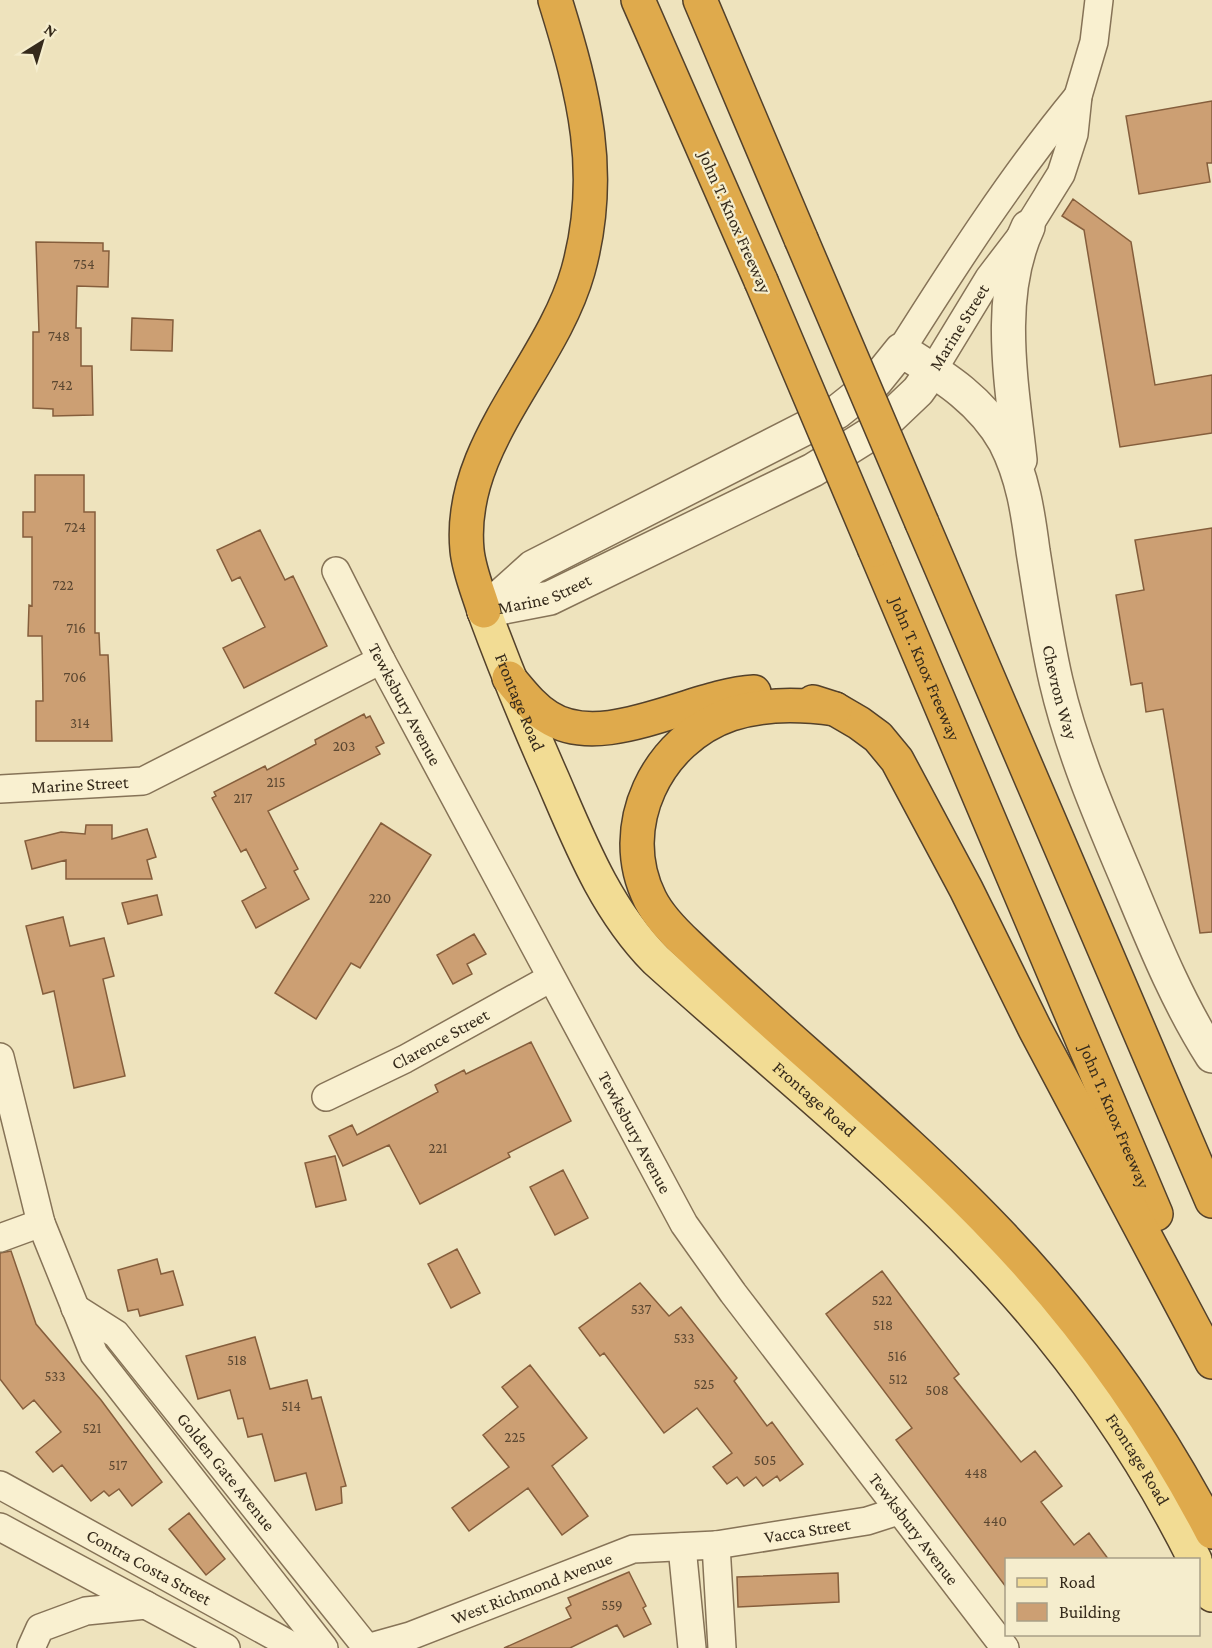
<svg xmlns="http://www.w3.org/2000/svg" width="1212" height="1648" font-family="'Crimson Pro',serif">
	<style>
		.building { fill: #cc9f73; stroke: #855e3c; stroke-width: 1.5 }
		.lines { fill: none; stroke-linecap: round; stroke-linejoin: round }
		.minor-casing { stroke: #867357; stroke-width: 30 }
		.tertiary-casing { stroke: #867357; stroke-width: 36 }
		.primary-casing { stroke: #53412b; stroke-width: 36 }
		.motorway-casing { stroke: #53412b; stroke-width: 36 }
		.minor { stroke: #f9f0d0; stroke-width: 27 }
		.tertiary { stroke: #f9f0d0; stroke-width: 33 }
		.primary { stroke: #f2dc94; stroke-width: 33 }
		.motorway { stroke: #dfaa4c; stroke-width: 33 }
		.motorway-bridge-casing { stroke: #53412b; stroke-width: 36; stroke-linecap: butt }
		.motorway-bridge { stroke: #dfaa4c; stroke-width: 33 }
		.labels { text-anchor: middle; stroke-width: 4.5; stroke-linejoin: round; paint-order: stroke }
		.number-label { font-size: 15px; fill: #5b4731 }
		.street-label { font-size: 18px; fill: #352a1b; stroke: #f5edcd }
	</style>
	<rect width="100%" height="100%" fill="#eee3bd"/>
	<!-- building -->
	<path class="building" d="M1212 101V163H1207L1210 182 1139 194 1126 116Z
		M1073 199 1131 242 1155 385 1212 375V433L1120 447 1084 230 1062 216Z
		M36 242 103 243V251H109L108 287 77 286 76 328H81V366H92L93 415 53 416V409L33 408V332H39Z
		M132 318 173 320 172 351 131 350Z
		M35 475H84V512H95V633H99L100 655H108L112 741H36V701H43L42 636H28L29 605 32 606V537H23V512H35Z
		M1212 528V932L1200 933 1163 709 1146 712 1142 683 1131 685 1116 595 1144 590 1135 540Z
		M260 530 285 580 293 576 327 646 244 688 223 648 265 627 240 577 232 581 217 550Z
		M364 714 366 718 370 716 384 743 376 747 380 754 268 811 298 869 294 871 309 899 256 928 242 901 266 888 246 849 241 852 212 798 216 796 214 792 265 766 267 770 316 744 315 740Z
		M381 823 431 855 360 968 351 963 316 1019 275 993Z
		M86 825H112V839L147 829 156 857 147 860 152 879H66V860L32 869 25 841 61 832 85 834Z
		M157 895 162 915 128 924 122 903Z
		M63 917 70 946 104 938 114 976 103 979 125 1076 74 1088 54 991 43 994 26 926Z
		M474 934 486 954 467 964 472 974 453 984 437 955Z
		M531 1042 571 1121 508 1153 510 1157 420 1204 389 1145 343 1166 329 1136 352 1125 357 1135 438 1092 435 1085 464 1070 466 1074Z
		M335 1156 346 1200 316 1207 305 1163Z
		M563 1170 588 1218 555 1235 530 1187Z
		M457 1249 480 1293 451 1308 428 1264Z
		M11 1251 36 1324 101 1400 162 1482 132 1506 119 1489 109 1496 104 1491 91 1501 62 1465 53 1472 36 1452 61 1432 34 1400 23 1409 0 1379V1253Z
		M157 1259 161 1274 173 1271 183 1305 140 1316 138 1309 128 1311 118 1270Z
		M882 1271 959 1374 954 1378 1021 1462 1035 1451 1062 1486 1041 1502 1074 1545 1089 1533 1109 1560H1006V1587L896 1440 912 1428 826 1314Z
		M640 1283 669 1316 681 1307 737 1378 734 1381 767 1426 772 1422 803 1464 780 1481 777 1476 763 1486 756 1477 744 1486 737 1477 727 1484 713 1467 732 1453 697 1408 664 1433 604 1353 600 1356 579 1328Z
		M255 1337 270 1389 307 1380 312 1399 321 1397 346 1486 341 1487 342 1503 316 1510 306 1473 275 1481 262 1434 248 1437 243 1418 238 1419 230 1390 198 1399 186 1356Z
		M530 1365 587 1438 552 1466 588 1516 562 1535 528 1488 469 1531 452 1508 509 1467 483 1435 518 1407 502 1387Z
		M189 1513 225 1559 206 1575 169 1529Z
		M629 1572 646 1606 643 1608 651 1624 624 1637 617 1625 570 1648H504L571 1618 566 1608 571 1605 568 1598Z
		M838 1573 839 1602 738 1607 737 1577Z"/>
	<g class="lines">
		<!-- minor casing -->
		<g class="minor-casing">
			<g id="minor">
				<path d="M901 350C956 263 1012 176 1078 96"/>
				<path id="s1" d="M933 370 989 278 1028 227 1061 174 1074 134 1078 96 1094 42 1099 0"/>
				<path id="s2" d="M336 571 381 660 684 1224 733 1293 1005 1648"/>
				<path id="s3" d="M0 789 143 781 381 660"/>
				<path d="M0 1057 41 1223 94 1354 324 1648"/>
				<path id="s4" d="M326 1097 405 1059 551 978"/>
				<path d="M0 1238 41 1223"/>
				<path id="s5" d="M75 1308 116 1334 367 1648 410 1636 633 1549 716 1545 867 1521 898 1511"/>
				<path id="s6" d="M0 1485 296 1648"/>
				<path d="M0 1527 226 1648"/>
				<path d="M716 1545 722 1648"/>
				<path d="M682 1547 692 1648"/>
				<path d="M31 1648 40 1628 86 1611 146 1605"/>
			</g>
		</g>
		<!-- tertiary casing -->
		<g class="tertiary-casing">
			<g id="tertiary">
				<path d="M1020 460C1012 385 995 298 1028 227"/>
				<path id="s7" d="M484 611 533 567 837 412 876 381 901 350C942 376 981 399 1005 442 1023 477 1028 513 1033 551 1040 594 1046 638 1056 681 1072 750 1100 815 1128 881 1153 941 1177 1001 1212 1056"/>
				<path id="s8" d="M484 611 550 598 813 470 877 430 918 391 933 370"/>
			</g>
		</g>
		<!-- primary casing -->
		<g class="primary-casing">
			<g id="primary">
				<path id="s9" d="M484 611C505 668 528 724 553 780 581 845 606 909 656 960 777 1069 907 1171 1015 1293 1086 1373 1147 1464 1195 1560"/>
				<path d="M1198 1568 1212 1595"/>
			</g>
		</g>
		<!-- motorway casing -->
		<g class="motorway-casing">
			<g id="motorway">
				<path d="M638 0 761 281"/>
				<path d="M700 0 801 239"/>
				<path d="M922 523 1212 1201"/>
				<path id="s10" d="M875 550 1156 1214"/>
				<path d="M484 611C478 591 469 571 467 550 457 445 551 367 578 271 605 174 584 93 555 0"/>
				<path d="M509 678C521 692 532 707 548 717 603 753 693 695 754 692"/>
				<path d="M813 702 835 709 859 723 878 737 897 760 966 889 1035 1029 1212 1362"/>
				<path d="M835 709C800 704 765 703 731 714 657 739 614 827 650 899 659 917 674 932 688 945 788 1041 898 1128 994 1228 1081 1318 1154 1421 1212 1532"/>
			</g>
		</g>
		<!-- minor -->
		<use href="#minor" class="minor"/>
		<!-- tertiary -->
		<use href="#tertiary" class="tertiary"/>
		<!-- primary -->
		<use href="#primary" class="primary"/>
		<!-- motorway -->
		<use href="#motorway" class="motorway"/>
		<!-- motorway-bridge casing -->
		<g class="motorway-bridge-casing">
			<path id="motorway-bridge" d="M801 239 922 523
				M761 281 875 550"/>
		</g>
		<!-- motorway-bridge -->
		<use href="#motorway-bridge" class="motorway-bridge"/>
	</g>
	<g class="labels">
		<!-- number labels -->
		<g class="number-label">
			<text x="84" y="269">754</text>
			<text x="59" y="341">748</text>
			<text x="62" y="390">742</text>
			<text x="75" y="532">724</text>
			<text x="63" y="590">722</text>
			<text x="76" y="633">716</text>
			<text x="75" y="682">706</text>
			<text x="80" y="728">314</text>
			<text x="344" y="751">203</text>
			<text x="276" y="787">215</text>
			<text x="243" y="803">217</text>
			<text x="380" y="903">220</text>
			<text x="438" y="1153">221</text>
			<text x="882" y="1305">522</text>
			<text x="641" y="1314">537</text>
			<text x="883" y="1330">518</text>
			<text x="684" y="1343">533</text>
			<text x="897" y="1361">516</text>
			<text x="237" y="1365">518</text>
			<text x="55" y="1381">533</text>
			<text x="898" y="1384">512</text>
			<text x="704" y="1389">525</text>
			<text x="937" y="1395">508</text>
			<text x="291" y="1411">514</text>
			<text x="92" y="1433">521</text>
			<text x="515" y="1442">225</text>
			<text x="765" y="1465">505</text>
			<text x="118" y="1470">517</text>
			<text x="976" y="1478">448</text>
			<text x="995" y="1526">440</text>
			<text x="612" y="1610">559</text>
		</g>
		<!-- street labels -->
		<g class="street-label">
			<text transform="translate(735 222) rotate(66)" y="6">John T. Knox Freeway</text>
			<text dy="6" stroke="none"><textPath href="#s1" startOffset="50">Marine Street</textPath></text>
			<text dy="6" stroke="none"><textPath href="#s8" startOffset="63">Marine Street</textPath></text>
			<text dy="6" stroke="none"><textPath href="#s10" startOffset="129">John T. Knox Freeway</textPath></text>
			<text dy="6" stroke="none"><textPath href="#s7" startOffset="894">Chevron Way</textPath></text>
			<text dy="6" stroke="none"><textPath href="#s9" startOffset="98">Frontage Road</textPath></text>
			<text dy="6" stroke="none"><textPath href="#s2" startOffset="150">Tewksbury Avenue</textPath></text>
			<text dy="6" stroke="none"><textPath href="#s3" startOffset="80">Marine Street</textPath></text>
			<text dy="6" stroke="none"><textPath href="#s4" startOffset="128">Clarence Street</textPath></text>
			<text dy="6" stroke="none"><textPath href="#s9" startOffset="602">Frontage Road</textPath></text>
			<text dy="6" stroke="none"><textPath href="#s10" startOffset="615">John T. Knox Freeway</textPath></text>
			<text dy="6" stroke="none"><textPath href="#s2" startOffset="636">Tewksbury Avenue</textPath></text>
			<text dy="6" stroke="none"><textPath href="#s9" startOffset="1088">Frontage Road</textPath></text>
			<text dy="6" stroke="none"><textPath href="#s5" startOffset="225">Golden Gate Avenue</textPath></text>
			<text dy="6" stroke="none"><textPath href="#s2" startOffset="1122">Tewksbury Avenue</textPath></text>
			<text dy="6" stroke="none"><textPath href="#s5" startOffset="910">Vacca Street</textPath></text>
			<text dy="6" stroke="none"><textPath href="#s6" startOffset="170">Contra Costa Street</textPath></text>
			<text dy="6" stroke="none"><textPath href="#s5" startOffset="626">West Richmond Avenue</textPath></text>
		</g>
	</g>
	<!-- legend -->
	<rect x="1005" y="1558" width="195" height="78" fill="#f5edcd" stroke="#a89f86" stroke-width="1.5"/>
	<rect x="1017" y="1578" width="30" height="9" fill="#f2dc94" stroke="#a89f86" stroke-width="1.5"/>
	<text x="1059" y="1588" font-size="18" fill="#352a1b">Road</text>
	<rect x="1017" y="1603" width="30" height="18" fill="#cc9f73" stroke="#a89f86" stroke-width="1.5"/>
	<text x="1059" y="1618" font-size="18" fill="#352a1b">Building</text>
	<!-- north arrow -->
	<g transform="translate(42 42) rotate(37)" stroke="#f5edcd" stroke-width="4.5" paint-order="stroke">
	<path d="M0-4.5L10 22L0 15L-10 22Z" fill="#352a1b"/>
	<text y="-9" font-size="16" font-weight="bold" text-anchor="middle" fill="#352a1b">N</text>
	</g>
</svg>
